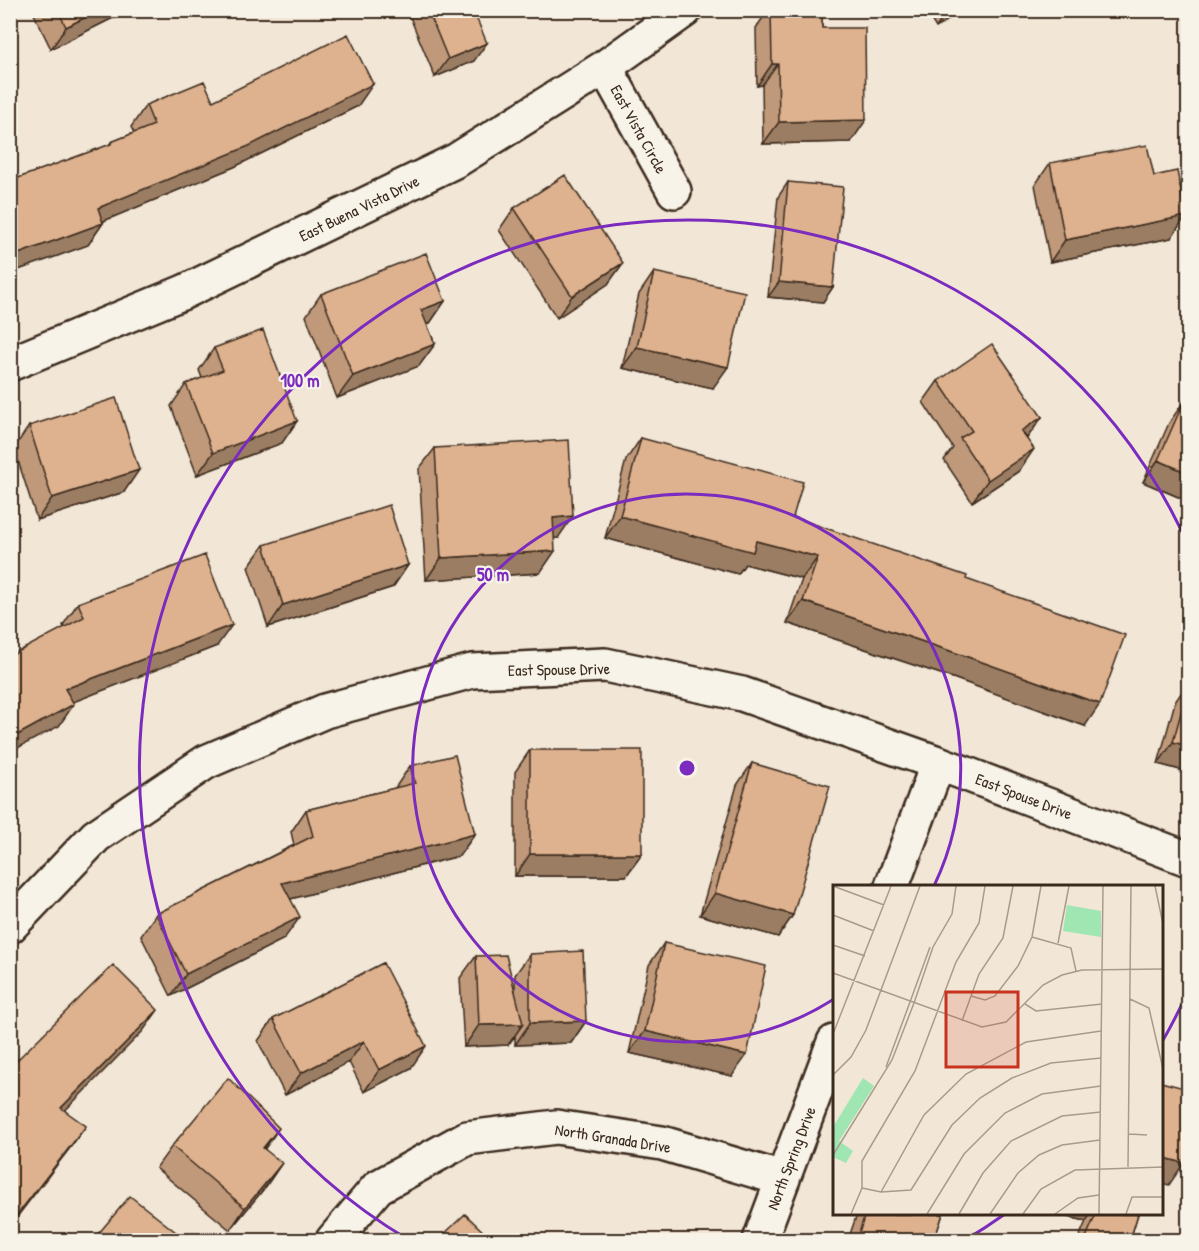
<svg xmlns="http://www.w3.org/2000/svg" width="1199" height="1251" font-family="'Patrick Hand',sans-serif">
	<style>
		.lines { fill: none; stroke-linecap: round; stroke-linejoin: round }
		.minor-casing { stroke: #3b2a1e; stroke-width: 38 }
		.major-casing { stroke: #3b2a1e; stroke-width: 38 }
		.minor { stroke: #f7f3e8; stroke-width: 33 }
		.major { stroke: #f7f3e8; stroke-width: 33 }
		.wall { fill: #bf997a; stroke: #3b2a1e; stroke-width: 1.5 }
		.shaded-wall { fill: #9b7d63; stroke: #3b2a1e; stroke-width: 1.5 }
		.building { fill: #deb28e; stroke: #3b2a1e; stroke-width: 1.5 }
		.ring { fill: none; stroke: #7b2cbf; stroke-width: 3 }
		.labels { text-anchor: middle; stroke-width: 4.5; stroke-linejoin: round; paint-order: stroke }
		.street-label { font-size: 16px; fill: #3b2a1e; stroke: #f7f3e8 }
		.inset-road { fill: none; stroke: #a99b8c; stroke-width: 1.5 }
		.view { fill: #c8321e; fill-opacity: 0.15; stroke: #c8321e; stroke-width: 3 }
		.inset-edge { fill: none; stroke: #3b2a1e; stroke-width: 3 }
		.centre { fill: #7b2cbf; stroke: #f7f3e8; stroke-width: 3 }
		.ring-label { font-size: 18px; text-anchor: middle; font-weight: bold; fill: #7b2cbf; stroke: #f7f3e8; stroke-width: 4.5; stroke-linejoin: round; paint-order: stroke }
	</style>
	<rect width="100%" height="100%" fill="#f2e6d6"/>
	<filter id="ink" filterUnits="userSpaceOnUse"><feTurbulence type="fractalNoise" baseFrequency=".0167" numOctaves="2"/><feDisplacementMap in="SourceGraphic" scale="12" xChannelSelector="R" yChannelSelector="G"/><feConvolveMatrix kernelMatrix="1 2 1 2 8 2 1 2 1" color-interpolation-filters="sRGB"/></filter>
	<g filter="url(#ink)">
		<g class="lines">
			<!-- minor casing -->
			<g class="minor-casing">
				<path id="minor" d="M605 67 674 191
					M10 364 184 292 457 160 605 67 685 10
					M892 886 938 763
					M333 1240 378 1187 467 1138 556 1127 662 1143 783 1179
					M760 1240 834 1042"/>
			</g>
			<!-- major casing -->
			<g class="major-casing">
				<path id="major" d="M10 926 96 836 206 762 325 711 472 671 605 665 742 694 938 763 1188 859"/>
			</g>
			<!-- minor -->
			<use href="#minor" class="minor"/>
			<!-- major -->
			<use href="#major" class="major"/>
		</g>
		<!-- wall -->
		<path class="wall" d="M32 10H129L51 49Z
			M407 10H492L476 17 474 61 435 77Z
			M768 10H822V28L851 142 763 144 762 85 757 86 756 28Z
			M925 10H962L936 28Z
			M213 101 358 106 234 167 103 221V223L88 245 10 273V181L109 145 111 142 134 133 131 127 146 105Z
			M1050 163 1154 176 1171 238 1050 262 1035 185Z
			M788 182 833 287 823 302 768 297 778 197Z
			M514 208 623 263 608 284 557 318 499 230Z
			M654 272 713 388 622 368 639 294Z
			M321 294 445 301 430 323 427 324 435 344 419 366 337 398 306 316Z
			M214 348 297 421 282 443 197 475 171 406 186 384 202 378 199 370Z
			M938 381 1042 417 1027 438 1019 471 972 502 944 460 953 448 923 402Z
			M1184 401 1188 501 1143 482 1169 423Z
			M29 426 124 492 37 520 14 448Z
			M641 438 793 517 966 579 1085 726 953 678 787 623 802 579 745 564 738 574 605 538 626 460Z
			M435 448 558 538H554L540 573 426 580 419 469Z
			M264 545 408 565 393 587 268 627 248 567Z
			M78 603 217 646 73 702 59 726 64 628 63 625Z
			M1188 683V772L1158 764 1175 702Z
			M530 750 642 854 626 876H515V772Z
			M752 763 793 915 778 937 700 915 737 785Z
			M410 766 475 834 459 856 290 899 284 939 171 996 141 936 156 914 294 845 291 832 306 810 395 788Z
			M664 943 732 1076 629 1053 649 965Z
			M530 954 586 1021 571 1043 515 1045V1036L508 1045 464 1047 460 978 476 956 515 990V975Z
			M383 963 411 1068 364 1092 349 1062 285 1095 258 1041 273 1019Z
			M172 1146 265 1149 267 1185 230 1230 156 1168Z
			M857 1214H943L934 1240H848Z
			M1060 1214H1138L1130 1240H1078L1086 1221 1059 1215Z"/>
		<!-- shaded-wall -->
		<path class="shaded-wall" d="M100 10H129L51 49 66 27Z
			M468 10H492L458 24Z
			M948 10H962L936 28Z
			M487 43 474 61 435 77 448 59Z
			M772 64H778L762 85 757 86Z
			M373 84 358 106 234 167 82 230 98 208Z
			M866 120 851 142 763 144 779 122Z
			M1186 216 1171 238 1050 262 1065 240Z
			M103 223 88 245 10 273V257Z
			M623 263 608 284 557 318 572 296Z
			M779 282 833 287 823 302 768 297Z
			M445 301 430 323 406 332 421 310Z
			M435 344 419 366 337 398 353 376Z
			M637 347 728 367 713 388 622 368Z
			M1042 417 1027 438 1021 431Z
			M297 421 282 443 197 475 213 453Z
			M1034 449 1019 471 972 502 988 480Z
			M1158 460 1188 473V501L1143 482Z
			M139 470 124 492 37 520 52 498Z
			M573 516 558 538 538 539 553 518Z
			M620 516 756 541 818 557 802 579 745 564 738 574 605 538Z
			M555 551 540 573 426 580 441 558Z
			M408 565 393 587 268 627 283 605Z
			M803 601 968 657 1100 704 1085 726 953 678 787 623Z
			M232 625 217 646 50 711 65 689Z
			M74 704 59 726 10 752V739Z
			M1173 742 1188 746V772L1158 764Z
			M475 834 459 856 267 905 282 883Z
			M530 854H642L626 876H515Z
			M715 893 793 915 778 937 700 915Z
			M300 917 284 939 171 996 186 974Z
			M158 1010 143 1031 46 1130 61 1108Z
			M586 1021 571 1043 515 1045 530 1023Z
			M523 1024 508 1045 464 1047 479 1025Z
			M645 1031 747 1055 732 1076 629 1053Z
			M364 1041 349 1062 285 1095 301 1073Z
			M426 1046 411 1068 364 1092 379 1070Z
			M86 1126 70 1148 10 1226V1224Z
			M279 1128 264 1150 263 1148Z
			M1161 1157 1184 1163 1169 1185 1161 1183Z
			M282 1163 267 1185 230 1230 245 1208Z
			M1060 1214H1091L1086 1221 1059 1215Z"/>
		<!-- building -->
		<path class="building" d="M58 10H100L66 27Z
			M428 10H473L487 43 448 59Z
			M771 10H822V28H865L866 120 779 122 778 64H772Z
			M348 34 373 84 249 146 98 208 103 223 10 257V181L111 144V142L154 125 146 105 204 81 213 101Z
			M1147 145 1154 176 1177 171 1186 216 1065 240 1050 163Z
			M565 175 623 263 572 296 514 208Z
			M788 182 843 187 833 287 779 282Z
			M426 253 445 301 421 310 435 344 353 376 321 294Z
			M654 272 745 292 728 367 637 347Z
			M263 330 297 421 213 453 186 384 223 370 214 348Z
			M992 344 1042 417 1021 431 1034 449 988 480 960 438 972 431 938 381Z
			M116 398 139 470 52 498 29 426Z
			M1184 401 1188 403V473L1158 460Z
			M641 438 803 482 793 517 967 576 966 579 1125 635 1100 704 968 657 803 601 818 557 756 541 753 552 620 516Z
			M569 440 573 516 553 518 555 551 441 558 435 448Z
			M389 505 408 565 283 605 264 545Z
			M205 555 232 625 65 689 74 704 10 739V656L84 617 78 603Z
			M1188 687V746L1173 742Z
			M530 750H642V854H530Z
			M455 755 475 834 282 883 300 917 186 974 156 914 313 836 306 810 415 783 410 766Z
			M752 763 830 786 793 915 715 893Z
			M664 943 766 966 747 1055 645 1031Z
			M583 951 586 1021 530 1023V954Z
			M506 955 523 1024 479 1025 476 956Z
			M383 963 426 1046 379 1070 364 1041 301 1073 273 1019Z
			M113 965 158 1010 61 1108 86 1126 10 1224V1067Z
			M228 1078 279 1128 263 1148 282 1163 245 1208 172 1146Z
			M1161 1082 1188 1089V1146L1184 1163 1161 1157Z
			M130 1196 186 1240H93Z
			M465 1214 492 1240H438Z
			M865 1214H943L934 1240H857Z
			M1096 1214H1138L1130 1240H1085Z"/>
	</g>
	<!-- distance rings -->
	<g class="ring">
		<path d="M834 999A274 274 0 1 1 934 886"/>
		<path d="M1188 991A548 548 0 0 1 1162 1042M1005 1214A548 548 0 0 1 965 1240M409 1240A548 548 0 1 1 1188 545"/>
	</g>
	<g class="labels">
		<!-- street labels -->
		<g class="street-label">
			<text transform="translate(639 129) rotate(61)" y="6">East Vista Circle</text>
			<text transform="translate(359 208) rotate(-26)" y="6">East Buena Vista Drive</text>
			<text transform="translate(559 669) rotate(-1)" y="6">East Spouse Drive</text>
			<text transform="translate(1024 796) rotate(21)" y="6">East Spouse Drive</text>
			<text transform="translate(613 1138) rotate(9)" y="6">North Granada Drive</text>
			<text transform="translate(791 1158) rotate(-69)" y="6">North Spring Drive</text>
		</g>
	</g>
	<!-- overview -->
	<g transform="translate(833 885)">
		<rect width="330" height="330" fill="#f2e6d6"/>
		<path d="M234 20 268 26V52L230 46ZM30 193 41 201 6 256 20 266 13 278 0 272V242Z" fill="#9fe6b2"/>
		<path class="inset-road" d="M0 1 51 20M322 1 330 39M0 30 41 46M199 52 238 63 243 86M225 58 236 1M0 60 32 71M0 88 149 142 173 137 210 100 229 90 249 85 330 84M138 111 152 115 162 111 185 81 199 52 208 1M297 114 316 123 330 184M77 117 97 62M81 118 100 62 119 29 123 1M192 119 203 126 269 119M129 136 146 89 170 53 180 1M0 149 58 1M53 182 77 117M0 190 18 172 33 145 87 1M296 249 314 250M0 270 59 175 81 118M295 282 298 1M29 303 48 307 78 305 119 240 147 213 179 193 218 178 268 173M48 307 91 230 133 189 193 157 268 146M18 329 29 303V276L82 186 123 77 146 38 152 1M94 329 131 269 172 228 209 209 268 201M126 329 150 288 178 256 229 231 268 227M157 329 185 288 206 270 229 260 267 255M190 329 208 304 242 285 330 282M222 329 245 313 266 310M266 329 270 1M293 329 299 312H330"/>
		<path class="view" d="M113 107H185V182H113Z"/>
		<rect width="330" height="330" class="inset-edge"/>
	</g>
	<circle cx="687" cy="768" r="9" class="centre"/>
	<g class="ring-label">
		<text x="300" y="387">100 m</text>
		<text x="493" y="581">50 m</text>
	</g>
	<!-- margin -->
	<rect width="1199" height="1251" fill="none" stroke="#f7f3e8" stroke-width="36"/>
	<rect x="18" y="18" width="1163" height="1215" fill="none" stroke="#3b2a1e" stroke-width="2" filter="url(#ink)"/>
</svg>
